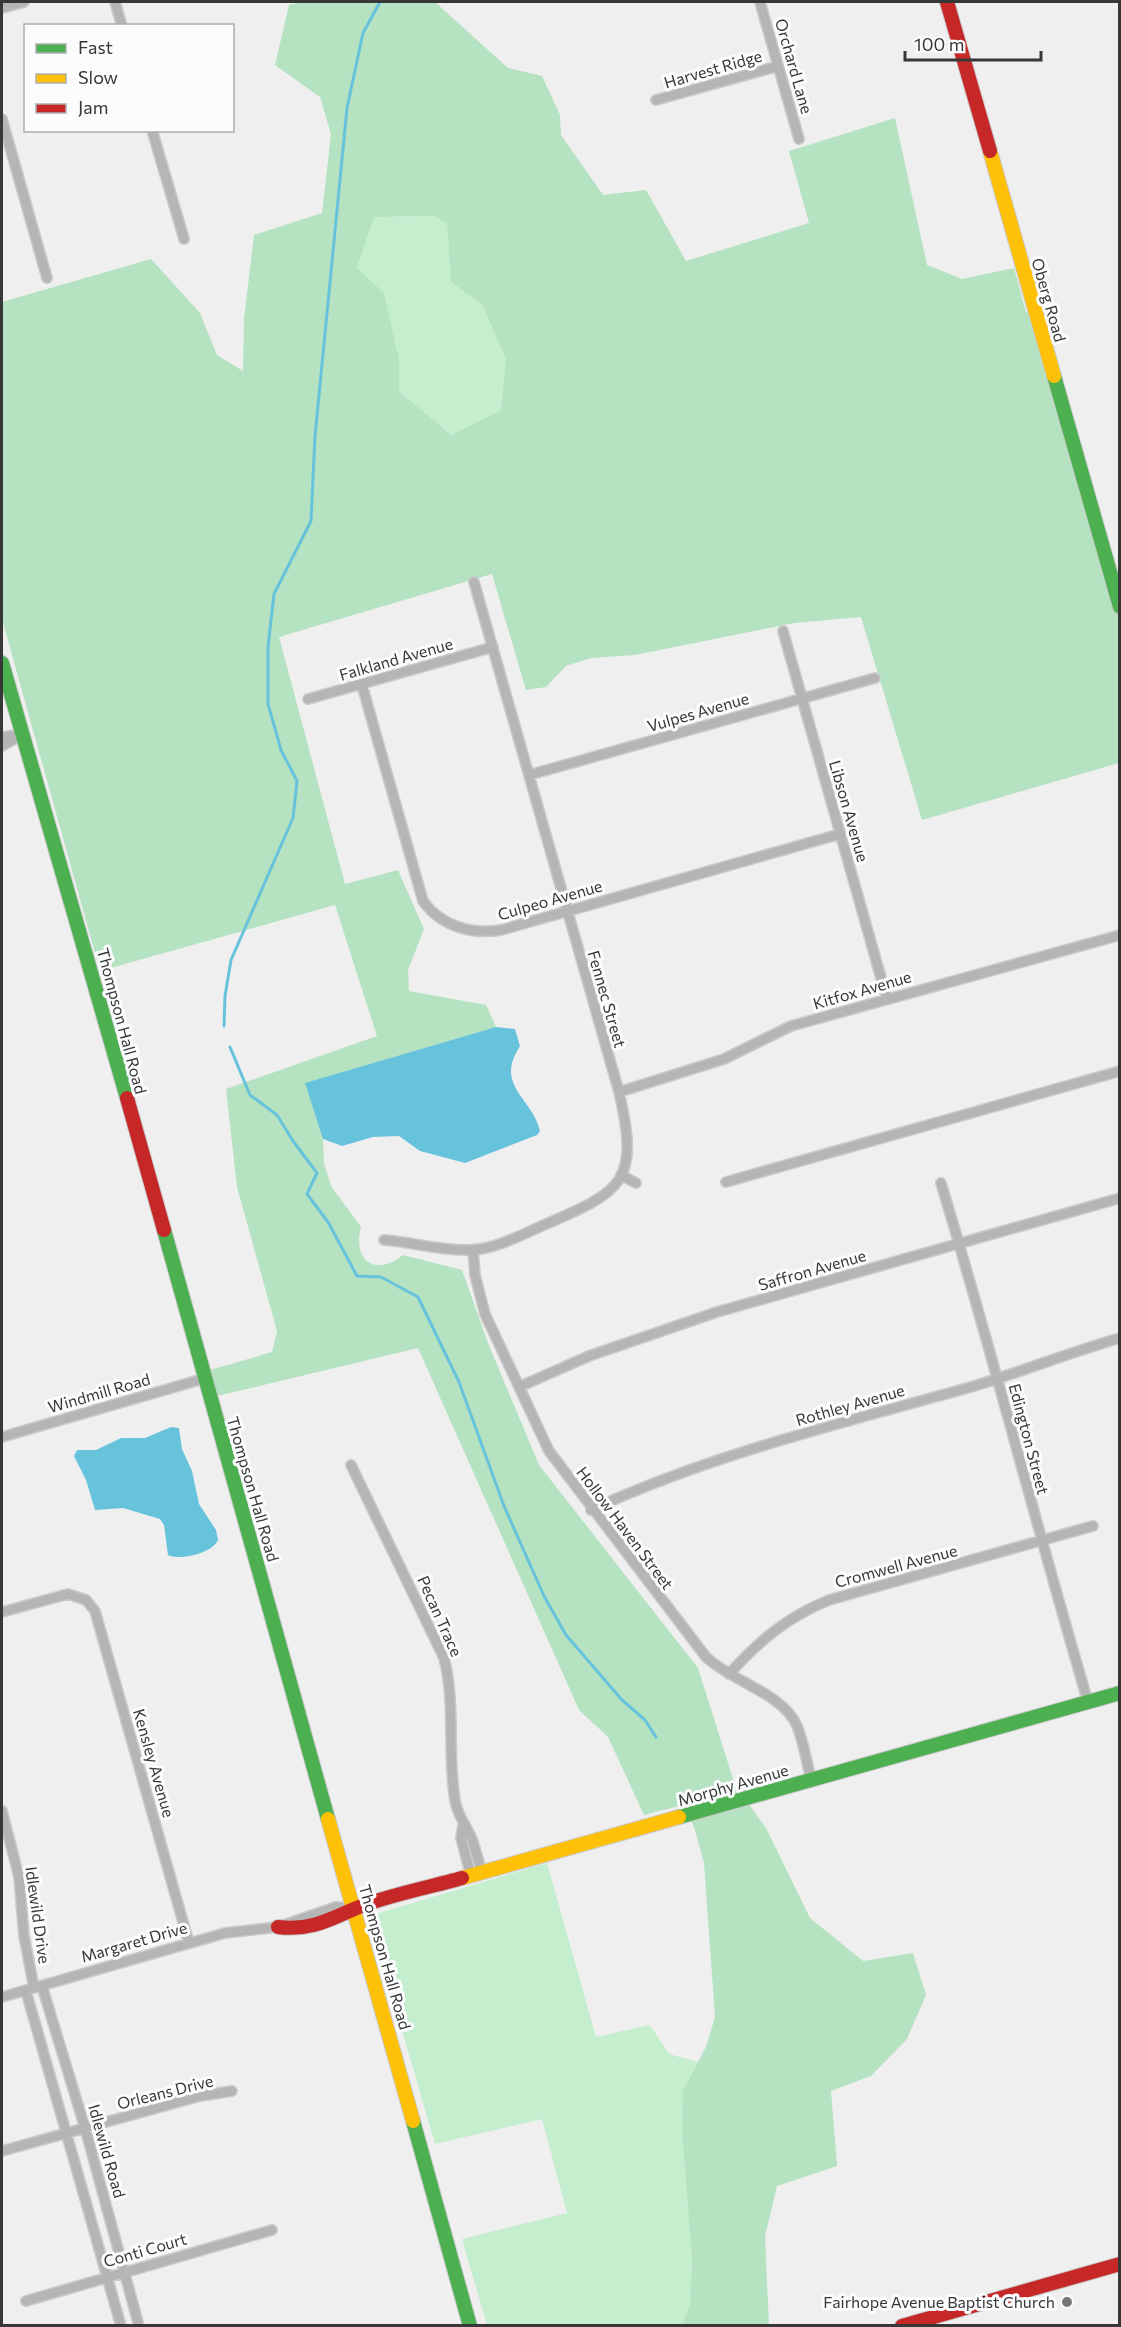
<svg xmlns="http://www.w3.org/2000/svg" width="1121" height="2327" font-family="Commissioner,sans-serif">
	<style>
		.green { fill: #c5eecf }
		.forest { fill: #b5e2c0; fill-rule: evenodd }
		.water { fill: #67c3dc }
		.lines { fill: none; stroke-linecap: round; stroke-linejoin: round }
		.stream { stroke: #67c3dc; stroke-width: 3 }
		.street-casing { stroke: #cacacb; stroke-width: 12 }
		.fast-casing { stroke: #cacacb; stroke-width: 16 }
		.slow-casing { stroke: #cacacb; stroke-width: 16 }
		.jam-casing { stroke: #cacacb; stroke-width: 16 }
		.street { stroke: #b6b5b5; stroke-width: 9 }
		.fast { stroke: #4caf50; stroke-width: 14 }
		.slow { stroke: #ffc107; stroke-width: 14 }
		.jam { stroke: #c62828; stroke-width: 14 }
		.poi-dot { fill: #777778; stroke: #fbfcfe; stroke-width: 2 }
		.labels { text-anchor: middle; stroke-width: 6; stroke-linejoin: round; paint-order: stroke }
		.street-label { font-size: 16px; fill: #373738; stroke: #fbfcfe }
		.poi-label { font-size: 16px; fill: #373738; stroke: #fbfcfe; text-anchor: end }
	</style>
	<rect width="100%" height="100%" fill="#efeff0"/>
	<!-- green -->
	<path class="green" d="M434 216 447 224 451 282 483 306 506 360 501 410 451 435 399 391C399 336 382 315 357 268L374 217Z
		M547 1863 596 2037 650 2025 669 2054 698 2062 683 2090 682 2132 692 2260 690 2304 682 2325H487L462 2239 567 2213 542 2119 435 2144 369 1916Z"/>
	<!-- forest -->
	<path class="forest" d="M301 2H435L508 68 542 76 560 115 561 135 603 195 646 190 686 261 809 223 789 151 895 118 927 265 962 279 1014 268 1026 312 1041 308 1119 585V763L922 820 861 617 794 623 635 655 591 658 566 666 546 687 526 690 492 574 279 637 345 884 398 870 424 929 408 970 409 991 486 1005 496 1027 306 1083 323 1139 324 1163 331 1186 361 1227C352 1261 376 1277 403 1255L462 1270 488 1343 539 1465 698 1668 735 1785 766 1828 810 1918 863 1961 913 1953 926 1995 907 2039 871 2076 831 2091 837 2166 777 2186 765 2236 769 2325H682L690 2304 692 2260 682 2132 683 2090 706 2047 715 2017 704 1863 694 1827 683 1805 644 1815 608 1737 579 1710 418 1348 217 1396 210 1370 272 1352 277 1331 237 1187 226 1089 377 1036 335 905 100 971 2 619V302L151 259 200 313 217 355 243 371 244 319 254 235 322 213 331 134 320 97 275 65 289 5ZM434 216 447 224 451 282 483 306 506 360 501 410 451 435 399 391V360L384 293 357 268 374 217Z"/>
	<!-- water -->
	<path class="water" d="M496 1027 515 1029 520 1046C494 1086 532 1097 540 1131L537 1135 465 1163 420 1151 399 1136 373 1137 342 1146 323 1139 305 1083Z
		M171 1427 179 1428 182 1449 192 1471 199 1504 216 1530 218 1540C213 1553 180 1561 168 1555L164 1525 160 1519 123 1508 95 1510 86 1480 74 1456 77 1450H96L121 1438H145Z"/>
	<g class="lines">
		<!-- stream -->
		<path class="stream" d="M224 1026 225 996 231 960 293 818 297 781 281 750 268 704V647L274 594 311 521 315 436 347 108 363 33 380 2
			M230 1047 250 1095 277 1115 293 1141 317 1173 307 1194 328 1222 357 1276 381 1277 418 1297 459 1382 504 1506 544 1596 566 1635 622 1700 645 1720 656 1737"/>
		<!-- street casing -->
		<g class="street-casing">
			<path id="street" d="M115 2 122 26
				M760 2 799 139
				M2 8 24 2
				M656 100 778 66
				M2 119 47 278
				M152 130 184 239
				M783 631 887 999
				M362 685 423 901C441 926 471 935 501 930L840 834
				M308 699 493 647
				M2 737 18 735
				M2 746 23 734
				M529 775 875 678
				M619 1092 724 1059 791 1026 1120 935
				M621 1175 636 1183
				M726 1182 1120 1071
				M941 1183C993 1355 1037 1529 1088 1702
				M384 1240C413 1242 440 1251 470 1250 496 1249 521 1235 544 1225 623 1191 640 1182 619 1092L474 582
				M473 1250 475 1275 485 1314 549 1451 706 1657C731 1681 784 1694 797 1726 804 1743 807 1763 811 1780
				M519 1387 589 1356 717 1312 1120 1198
				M2 1437 206 1378
				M351 1465 444 1658C456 1705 447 1753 455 1800 457 1815 466 1825 471 1837 476 1849 478 1861 482 1873
				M591 1510C710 1455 838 1424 964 1389 1016 1374 1067 1353 1120 1338
				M2 1612 68 1594 86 1600 95 1611 189 1943
				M729 1674C759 1641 787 1617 829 1600L1093 1526
				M2 1811 19 1877 24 1936 34 1988
				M463 1826 461 1838 471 1876
				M42 1986 85 2128 139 2326
				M26 1991 121 2326
				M2 1997 225 1933 278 1927 336 1907 354 1909
				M2 2151 200 2096 232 2091
				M26 2301 272 2230"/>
		</g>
		<!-- fast casing -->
		<g class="fast-casing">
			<path id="fast" d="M1054 376 1120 607
				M2 663 127 1098
				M164 1230 328 1819
				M679 1817 1120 1693
				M413 2121 470 2326"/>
		</g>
		<!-- slow casing -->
		<g class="slow-casing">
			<path id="slow" d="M990 151 1054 376
				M328 1819 413 2121
				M462 1878 679 1817"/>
		</g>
		<!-- jam casing -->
		<g class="jam-casing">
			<path id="jam" d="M947 2 990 151
				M127 1098 164 1230
				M278 1927C308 1931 327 1921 354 1909 383 1896 431 1887 462 1878
				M902 2326 1120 2264"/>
		</g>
		<!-- street -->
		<use href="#street" class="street"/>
		<!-- fast -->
		<use href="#fast" class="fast"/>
		<!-- slow -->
		<use href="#slow" class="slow"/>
		<!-- jam -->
		<use href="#jam" class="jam"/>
	</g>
	<!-- markers -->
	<circle class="poi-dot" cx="1067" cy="2302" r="6"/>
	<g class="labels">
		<!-- street labels -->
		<g class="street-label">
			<text transform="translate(794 66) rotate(74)" y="6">Orchard Lane</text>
			<text transform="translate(713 69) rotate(-16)" y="6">Harvest Ridge</text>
			<text transform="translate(1049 300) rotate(74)" y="6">Oberg Road</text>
			<text transform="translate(396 659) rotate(-16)" y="6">Falkland Avenue</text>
			<text transform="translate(698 712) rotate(-16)" y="6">Vulpes Avenue</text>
			<text transform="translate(849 811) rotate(74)" y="6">Libson Avenue</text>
			<text transform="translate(550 900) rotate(-16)" y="6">Culpeo Avenue</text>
			<text transform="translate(862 990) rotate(-16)" y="6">Kitfox Avenue</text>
			<text transform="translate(607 999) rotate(74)" y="6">Fennec Street</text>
			<text transform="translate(122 1021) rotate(75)" y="6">Thompson Hall Road</text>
			<text transform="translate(812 1270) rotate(-16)" y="6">Saffron Avenue</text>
			<text transform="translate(99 1393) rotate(-16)" y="6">Windmill Road</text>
			<text transform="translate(850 1405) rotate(-16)" y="6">Rothley Avenue</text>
			<text transform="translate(1029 1439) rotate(75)" y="6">Edington Street</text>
			<text transform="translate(253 1489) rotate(74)" y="6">Thompson Hall Road</text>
			<text transform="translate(625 1528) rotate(53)" y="6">Hollow Haven Street</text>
			<text transform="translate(896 1566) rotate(-15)" y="6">Cromwell Avenue</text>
			<text transform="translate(440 1616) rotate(66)" y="6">Pecan Trace</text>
			<text transform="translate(154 1763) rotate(74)" y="6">Kensley Avenue</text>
			<text transform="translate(733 1785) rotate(-16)" y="6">Morphy Avenue</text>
			<text transform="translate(38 1915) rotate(82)" y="6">Idlewild Drive</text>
			<text transform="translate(134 1942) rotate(-16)" y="6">Margaret Drive</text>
			<text transform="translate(385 1957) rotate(74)" y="6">Thompson Hall Road</text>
			<text transform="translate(165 2092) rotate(-14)" y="6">Orleans Drive</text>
			<text transform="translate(107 2151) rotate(74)" y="6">Idlewild Road</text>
			<text transform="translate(145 2250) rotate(-16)" y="6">Conti Court</text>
		</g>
		<!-- poi labels -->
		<g class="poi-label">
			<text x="1055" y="2308">Fairhope Avenue Baptist Church</text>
		</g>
	</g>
	<!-- border -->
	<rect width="1121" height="2327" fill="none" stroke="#373738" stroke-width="6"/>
	<!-- legend -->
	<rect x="24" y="24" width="210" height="108" fill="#fbfcfe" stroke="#adadaf" stroke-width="1.5"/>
	<rect x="36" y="44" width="30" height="9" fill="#4caf50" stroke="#adadaf" stroke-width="1.5"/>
	<text x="78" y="54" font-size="18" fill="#373738">Fast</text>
	<rect x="36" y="74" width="30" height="9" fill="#ffc107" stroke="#adadaf" stroke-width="1.5"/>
	<text x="78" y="84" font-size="18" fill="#373738">Slow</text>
	<rect x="36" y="104" width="30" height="9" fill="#c62828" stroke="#adadaf" stroke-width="1.5"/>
	<text x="78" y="114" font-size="18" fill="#373738">Jam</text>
	<!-- scale -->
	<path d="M905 51v9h136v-9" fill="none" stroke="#373738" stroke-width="3"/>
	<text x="914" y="51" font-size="18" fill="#373738" stroke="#fbfcfe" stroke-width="4.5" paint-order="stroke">100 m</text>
</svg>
